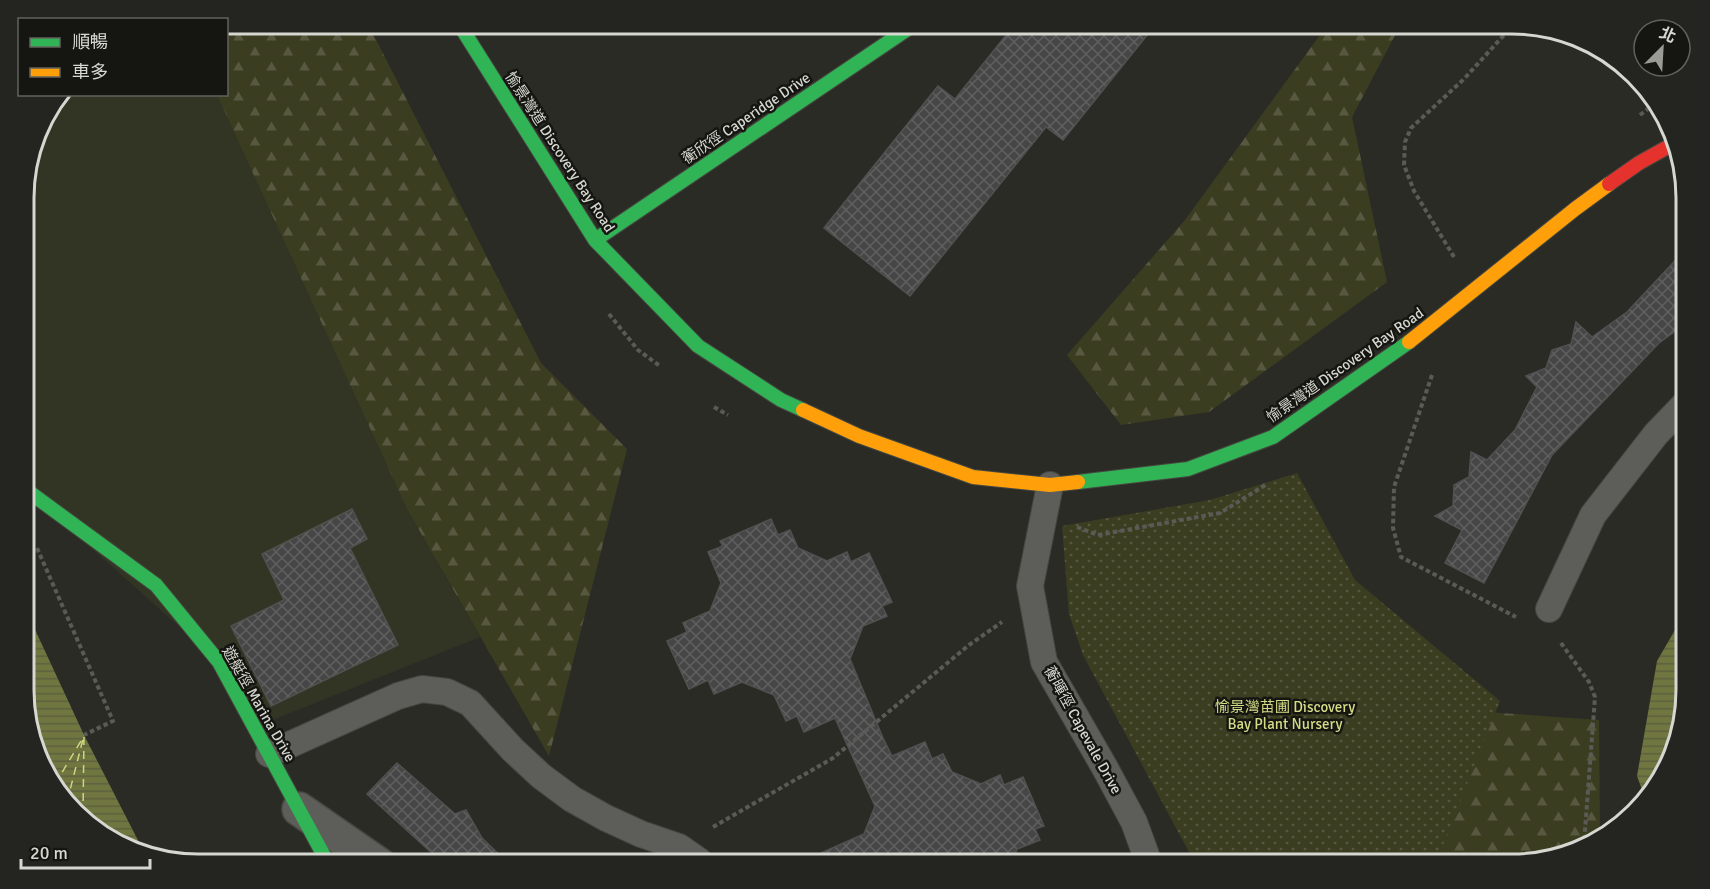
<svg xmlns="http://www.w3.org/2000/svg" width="1710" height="889" font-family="Signika,'Noto Sans TC',sans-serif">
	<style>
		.built { fill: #333524 }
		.forest { fill: url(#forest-firs) }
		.garden { fill: url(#garden-dots) }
		.water { fill: url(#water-rules) }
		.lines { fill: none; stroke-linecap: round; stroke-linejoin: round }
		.ferry { stroke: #ced780; stroke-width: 1.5; stroke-dasharray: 8 6; stroke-linecap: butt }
		.building { fill: url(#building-cross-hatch); stroke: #515151; stroke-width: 1.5 }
		.lane-casing { stroke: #464741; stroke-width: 28 }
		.street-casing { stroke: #464741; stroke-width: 36 }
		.fast-casing { stroke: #464741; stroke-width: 16 }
		.slow-casing { stroke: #464741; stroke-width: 16 }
		.jam-casing { stroke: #464741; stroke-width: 16 }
		.path { stroke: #5a5b56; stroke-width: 4; stroke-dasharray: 4.5 3; stroke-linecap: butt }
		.lane { stroke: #5d5e59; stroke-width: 26 }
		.street { stroke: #5d5e59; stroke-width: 33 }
		.fast { stroke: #30b455; stroke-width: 14 }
		.slow { stroke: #ff9f0a; stroke-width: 14 }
		.jam { stroke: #e5322d; stroke-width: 14 }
		.labels { text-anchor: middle; stroke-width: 5; stroke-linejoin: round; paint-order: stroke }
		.street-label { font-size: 15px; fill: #d6d7d0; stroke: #151611 }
		.park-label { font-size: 15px; fill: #d4dc85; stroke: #151611 }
		.rim { fill: none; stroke: #d6d7d0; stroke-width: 3 }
	</style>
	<defs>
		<pattern id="forest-firs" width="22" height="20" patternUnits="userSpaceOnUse" patternTransform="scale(1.5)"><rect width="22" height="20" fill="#3b3d20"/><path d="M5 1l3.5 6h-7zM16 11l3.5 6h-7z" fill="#57583f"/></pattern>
		<pattern id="garden-dots" width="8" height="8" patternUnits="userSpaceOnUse" patternTransform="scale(1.5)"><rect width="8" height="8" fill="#3b3d20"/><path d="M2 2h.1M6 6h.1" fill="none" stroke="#57583f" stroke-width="1.8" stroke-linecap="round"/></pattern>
		<pattern id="water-rules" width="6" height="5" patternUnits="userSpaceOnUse" patternTransform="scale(1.5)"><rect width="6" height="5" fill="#707640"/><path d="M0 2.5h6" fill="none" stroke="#5d603f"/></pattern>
		<pattern id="building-cross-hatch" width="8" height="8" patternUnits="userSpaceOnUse" patternTransform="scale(1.5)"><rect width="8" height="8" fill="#454645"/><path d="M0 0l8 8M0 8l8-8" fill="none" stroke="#5f605f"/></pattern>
	</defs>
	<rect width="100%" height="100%" fill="#2b2b26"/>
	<!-- built -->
	<path class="built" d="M62 95H217L407 509 480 637 255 727 219 662 25 489 24 187 42 121Z"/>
	<!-- forest -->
	<path class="forest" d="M227 24H368L541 363 627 449 549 756 407 509 217 95 226 94Z
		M1328 24H1401L1352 117 1387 282 1209 412 1121 425 1067 355 1185 220Z
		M1457 710 1599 720 1600 838 1523 865H1397Z"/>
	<!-- garden -->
	<path class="garden" d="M1297 473 1355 580 1500 701 1435 865H1196L1083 655 1069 614 1062 526 1210 500Z"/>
	<!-- water -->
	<path class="water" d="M25 608 84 735 144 852 121 847 60 796 26 714Z
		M1686 611V691L1668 768 1644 795 1637 776 1657 661Z"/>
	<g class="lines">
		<!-- ferry -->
		<path class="ferry" d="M55 784 84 736
			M67 802 83 739
			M83 815 84 735"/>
	</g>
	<!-- building -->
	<path class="building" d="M1015 24H1156L1063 140 1046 127 910 296 824 228 938 86 955 99Z
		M1685 250V324L1659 343 1552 455 1484 583 1445 563 1462 530 1435 516 1453 506 1454 485 1469 477 1471 452 1487 460 1515 430 1537 387 1526 376 1546 368 1552 350 1571 344 1576 322 1592 337 1627 312Z
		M352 509 367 539 350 548 398 645 271 706 231 626 284 600 262 554Z
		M771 519 778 535 790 530 798 548 827 561 847 552 851 562 869 553 892 602 882 606 887 616 863 626 850 659 883 738 892 756 925 742 932 759 943 754 952 772 981 784 1000 775 1004 785 1023 777 1044 826 1035 829 1040 840 1017 849 1011 865H794L864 834 875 806 835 718 804 732 797 716 786 721 774 695 742 682 714 694 708 680 689 689 667 641 687 632 683 623 710 611 721 583 708 552 723 546 720 541Z
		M397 763 455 814 466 810 482 838 510 865H445L367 794Z"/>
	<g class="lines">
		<!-- lane casing -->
		<g class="lane-casing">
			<path id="lane" d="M1050 485 1030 586 1044 662 1105 768 1134 822 1146 855V865
				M1549 609 1593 515 1656 434 1685 404
				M269 754 398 696 422 689 447 692 470 703 513 750 541 776 572 799 606 818 641 834 679 847 699 861 702 865"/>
		</g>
		<!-- street casing -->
		<g class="street-casing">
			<path id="street" d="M299 809 380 865"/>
		</g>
		<!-- fast casing -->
		<g class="fast-casing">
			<path id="fast" d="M459 24 595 240 698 346 781 400 803 410
				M595 240 915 24
				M1078 482 1188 469 1273 437 1409 342
				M25 489 156 585 219 662 329 865"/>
		</g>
		<!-- slow casing -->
		<g class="slow-casing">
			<path id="slow" d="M1409 342 1575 209 1609 184
				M803 410 859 436 973 477 1050 485 1078 482"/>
		</g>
		<!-- jam casing -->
		<g class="jam-casing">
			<path id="jam" d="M1609 184 1639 163 1673 144"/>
		</g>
		<!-- path -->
		<path class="path" d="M1640 115 1657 102
			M1454 257 1414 191 1404 165 1405 142 1411 128 1464 79 1514 24
			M609 314 638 350 660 366
			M1432 375 1394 487 1393 528 1401 557 1516 617
			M714 407 728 415
			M1077 527 1098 535 1220 513 1267 484
			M37 548 113 721 84 735
			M1561 643 1589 682 1595 697 1584 844
			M713 827 833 758 969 645 1002 622"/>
		<!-- lane -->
		<use href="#lane" class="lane"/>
		<!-- street -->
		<use href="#street" class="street"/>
		<!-- fast -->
		<use href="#fast" class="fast"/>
		<!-- slow -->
		<use href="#slow" class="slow"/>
		<!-- jam -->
		<use href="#jam" class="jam"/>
	</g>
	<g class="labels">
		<!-- street labels -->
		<g class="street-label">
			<text transform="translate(746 118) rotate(-34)" y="5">蘅欣徑 Caperidge Drive</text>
			<text transform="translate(560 152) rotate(57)" y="5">愉景灣道 Discovery Bay Road</text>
			<text transform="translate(1345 365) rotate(-35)" y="5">愉景灣道 Discovery Bay Road</text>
			<text transform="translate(259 704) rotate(60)" y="5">遊艇徑 Marina Drive</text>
			<text transform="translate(1083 730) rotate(61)" y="5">蘅暉徑 Capevale Drive</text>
		</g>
		<!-- park labels -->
		<g class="park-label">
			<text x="1285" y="712">愉景灣苗圃 Discovery<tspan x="1285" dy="17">Bay Plant Nursery</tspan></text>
		</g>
	</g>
	<!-- crop -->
	<path d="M0 0H1710V889H0ZM198 34H1512A164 164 0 0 1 1676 198V690A164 164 0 0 1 1512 854H198A164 164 0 0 1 34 690V198A164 164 0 0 1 198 34Z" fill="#242520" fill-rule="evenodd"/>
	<path class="rim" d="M198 34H1512A164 164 0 0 1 1676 198V690A164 164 0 0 1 1512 854H198A164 164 0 0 1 34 690V198A164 164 0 0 1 198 34Z"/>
	<!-- legend -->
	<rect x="18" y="18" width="210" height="78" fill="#151611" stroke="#62635d" stroke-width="1.5"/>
	<rect x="30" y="38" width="30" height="9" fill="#30b455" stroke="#62635d" stroke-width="1.5"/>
	<text x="72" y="48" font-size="18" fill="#d6d7d0">順暢</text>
	<rect x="30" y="68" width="30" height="9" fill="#ff9f0a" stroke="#62635d" stroke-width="1.5"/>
	<text x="72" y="78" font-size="18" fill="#d6d7d0">車多</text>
	<!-- north arrow -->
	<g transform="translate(1662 48) rotate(24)"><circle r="28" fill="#151611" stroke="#62635d" stroke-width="1.5"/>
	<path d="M0-4.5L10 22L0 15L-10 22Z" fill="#9a9b94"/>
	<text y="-9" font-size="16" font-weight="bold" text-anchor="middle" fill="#d6d7d0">北</text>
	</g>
	<!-- scale -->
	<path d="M21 859v9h129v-9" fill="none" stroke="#d6d7d0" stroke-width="3"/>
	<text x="30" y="859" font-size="18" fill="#d6d7d0" stroke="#151611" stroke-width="4.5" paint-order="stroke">20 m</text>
</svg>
